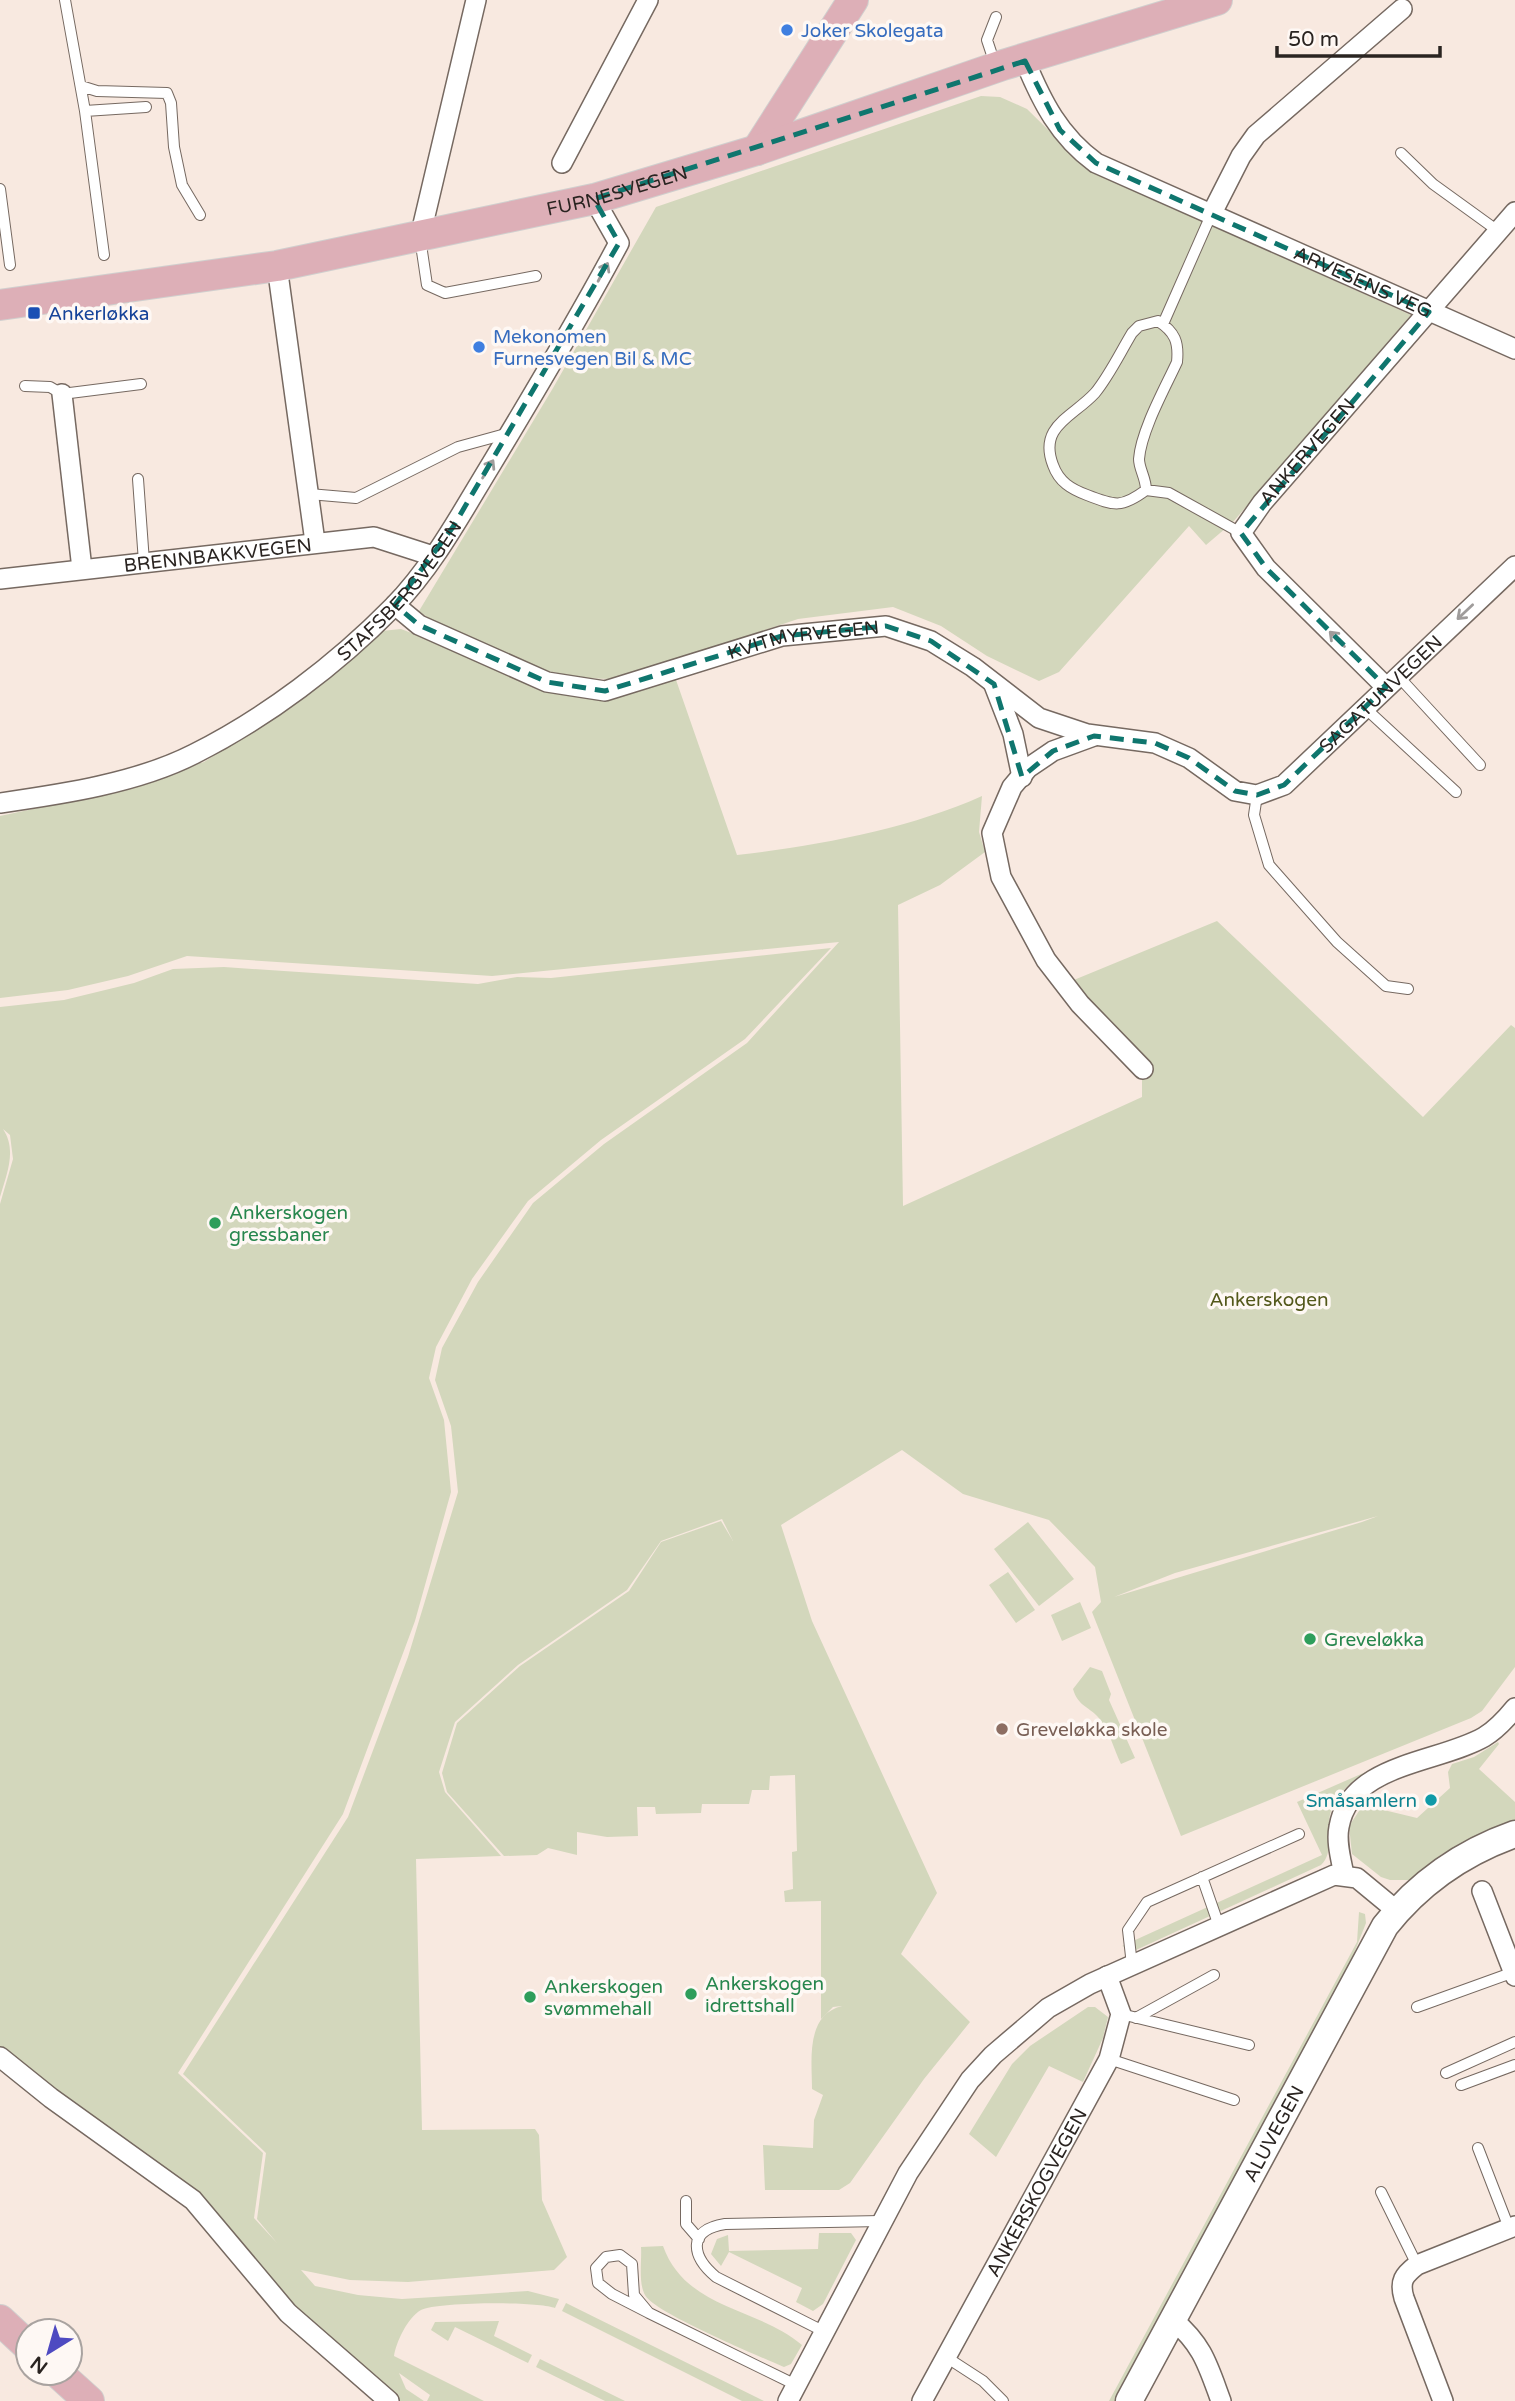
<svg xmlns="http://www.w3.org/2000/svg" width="1515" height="2401" font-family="'Varela Round',sans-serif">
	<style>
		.green { fill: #d3d7bc; fill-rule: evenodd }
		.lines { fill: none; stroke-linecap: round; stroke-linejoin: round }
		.service-casing { stroke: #766961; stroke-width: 12 }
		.minor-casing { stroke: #766961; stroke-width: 22 }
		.secondary-casing { stroke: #766961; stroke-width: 29 }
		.primary-casing { stroke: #d0cfce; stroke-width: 32 }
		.service { stroke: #fff; stroke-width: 10 }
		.minor { stroke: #fff; stroke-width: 19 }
		.secondary { stroke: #fff; stroke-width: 26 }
		.primary { stroke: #ddafb7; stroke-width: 30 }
		.oneway { stroke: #9f9c9b }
		.marked { fill: none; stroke: #0f766e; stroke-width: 5; stroke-dasharray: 14 9; stroke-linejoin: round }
		.shop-dot { fill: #3f7fe0; stroke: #fef8f4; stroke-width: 2.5 }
		.transit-dot { fill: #1a4fb4; stroke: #fef8f4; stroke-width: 2.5 }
		.leisure-dot { fill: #2e9e5b; stroke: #fef8f4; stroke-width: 2.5 }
		.education-dot { fill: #8d6e63; stroke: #fef8f4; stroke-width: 2.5 }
		.culture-dot { fill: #0f9aa8; stroke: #fef8f4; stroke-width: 2.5 }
		.labels { text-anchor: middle; stroke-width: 7; stroke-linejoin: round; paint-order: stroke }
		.shop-label { font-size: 19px; fill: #366cbe; stroke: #fef8f4; text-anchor: start }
		.street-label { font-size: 19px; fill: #2a2421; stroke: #fef8f4 }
		.transit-label { font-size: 19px; fill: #164399; stroke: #fef8f4; text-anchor: start }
		.leisure-label { font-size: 19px; fill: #27864d; stroke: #fef8f4; text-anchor: start }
		.park-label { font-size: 19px; fill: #53581b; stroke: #fef8f4 }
		.education-label { font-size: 19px; fill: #785e54; stroke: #fef8f4; text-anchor: start }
		.culture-label { font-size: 19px; fill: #0d838f; stroke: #fef8f4; text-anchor: end }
	</style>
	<rect width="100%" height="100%" fill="#f8e9e0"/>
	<!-- green -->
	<path class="green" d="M981 96 1000 97 1027 109 1090 171 1411 315 1233 522 1206 545 1189 526 1059 672 1039 681 987 656 941 626 893 607 798 619 618 679C549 680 474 653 419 611L553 388 656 207Z
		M401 629 564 691 675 677 737 855C816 846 909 829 982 796L979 832 985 852 940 885 898 905 903 1206 1142 1097V1057L1069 982 1217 921 1423 1117 1511 1025 1515 1028V1667L1482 1711 1471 1718 1181 1836 1092 1612 1101 1602 1095 1567 1049 1520 963 1494 902 1450 781 1525 812 1621 937 1893 901 1954 970 2022 924 2079 850 2183 839 2190H765L763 2145 813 2148 814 2120 823 2095 812 2089C812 2061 805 2015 842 2006L833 2007 821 2019V1901L785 1902 784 1891 793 1889 792 1852 797 1851 795 1775 770 1776 769 1790H752L749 1804H702L701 1813 656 1814 655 1807H637L638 1836 607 1837 577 1832V1855L548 1848 537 1855 504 1856 447 1792 442 1773 457 1723 520 1666 629 1591 661 1542 721 1521 733 1541 722 1519 661 1541 627 1590 518 1665 455 1722 439 1772 445 1792 501 1856 416 1859 422 2130 535 2129 539 2135 542 2200 567 2257 554 2270 408 2282 350 2280 301 2270 315 2286 358 2295 402 2299 528 2291 559 2299 555 2308C539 2301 436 2302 421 2310 408 2317 396 2342 394 2356L484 2401H427L430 2395 399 2373 406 2389 424 2401H400L306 2322 233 2240 0 2048V1204L13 1159 10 1135 3 1129C17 1150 7 1173 0 1197V1007L64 1000 134 983 173 969 224 967 478 984 517 977 551 978 831 948 745 1039 601 1140 528 1201 472 1279 436 1347 429 1378 444 1420 451 1492 415 1621 343 1814 178 2073 263 2153 254 2218 277 2243 257 2219 266 2153 183 2074 348 1817 408 1657 458 1492 451 1426 435 1380 442 1348 478 1282 533 1203 604 1144 747 1043 839 942 492 976 187 956 128 976 68 990 0 998V816L99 795 204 762 267 720 372 632ZM1378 1516 1362 1522 1114 1597 1175 1573Z
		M1028 1522 1074 1579 1039 1606 994 1549Z
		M1008 1572 1035 1610 1016 1623 989 1585Z
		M1080 1602 1091 1628 1062 1641 1051 1615Z
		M1090 1667 1102 1671 1111 1694 1109 1700 1135 1758 1121 1764C1114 1750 1109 1729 1098 1717 1088 1706 1078 1706 1073 1689Z
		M1498 1742 1499 1744 1479 1769 1515 1802V1821L1442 1854 1410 1880H1390L1381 1877 1352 1854 1349 1826 1363 1805 1417 1818 1450 1788 1448 1772 1452 1764 1474 1757Z
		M1368 1771C1352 1782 1337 1792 1331 1811 1325 1829 1335 1852 1321 1865L1136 1950 1122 1946 1322 1855 1297 1802Z
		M1359 1912 1365 1914 1366 1923 1349 1966 1115 2401H1109L1357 1942Z
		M1088 2007H1095L1108 2017 1103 2038 1083 2082 1049 2066 996 2157 969 2134 1012 2064 1030 2046Z
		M819 2233H851L856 2240 823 2304 813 2311 796 2302 802 2288 729 2252 721 2266 711 2254 717 2239 728 2235 729 2251 818 2249Z
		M663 2246C686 2310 758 2307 802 2345L791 2364 784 2367C761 2357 653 2312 645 2295 638 2282 642 2261 641 2247Z
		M566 2303 764 2401H742L562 2311Z
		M499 2321 494 2336 532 2355 528 2363 455 2327 448 2341 431 2330 435 2322Z
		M540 2359 625 2401H605L536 2367Z"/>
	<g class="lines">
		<!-- service casing -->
		<g class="service-casing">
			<path id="service" d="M65 0 85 111 146 107
				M995 64 987 40 996 17
				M81 86 97 91 167 93 171 103 174 147 182 185 200 215
				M85 111 104 255
				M1401 153 1433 184 1498 231
				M0 189 10 265
				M420 238 427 285 445 293 536 276
				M1158 321C1175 332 1179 342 1177 362 1165 388 1141 431 1139 459 1139 469 1146 478 1146 490 1122 508 1115 506 1087 495 1071 489 1059 482 1053 465 1038 426 1073 417 1095 393 1109 376 1120 353 1132 333L1139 326Z
				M1163 324 1211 215
				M25 386 50 387 62 394 141 384
				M138 479 144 562
				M1146 490 1169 493 1241 533
				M309 494 356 498 458 447 509 433
				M1398 676 1480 765
				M1364 707 1456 792
				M1257 795 1254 815 1269 865 1337 942 1386 986 1408 989
				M1202 1877 1219 1926
				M1132 1965 1128 1930 1147 1902 1299 1834
				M1417 2007 1514 1972
				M1121 2014 1249 2045
				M1136 2018 1214 1975
				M1109 2059 1234 2100
				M1446 2073 1515 2042
				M1461 2085 1515 2065
				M1478 2148 1509 2228
				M1381 2192 1417 2265
				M686 2201V2224L699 2239
				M649 2313 612 2294 598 2283 596 2268 606 2257 620 2255 632 2264 634 2295 649 2313 796 2385
				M823 2331 716 2277C691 2256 687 2230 725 2224L881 2221
				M946 2357 983 2381 1003 2401"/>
		</g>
		<!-- minor casing -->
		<g class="minor-casing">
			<g id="minor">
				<path id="s1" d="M1025 61C1042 102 1059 136 1096 163L1515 349"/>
				<path d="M562 163 648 0"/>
				<path d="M1211 215 1241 156 1256 135 1402 9"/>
				<path d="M420 237 476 0"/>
				<path d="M277 266 315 542"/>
				<path d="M62 394 82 569"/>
				<path id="s2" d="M0 579 374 537 433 556"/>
				<path id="s3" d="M395 605 419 625 547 682 605 691 782 636 886 626 931 641 973 667 1039 718 1087 734 1155 743 1189 758 1235 791 1257 795 1284 785 1515 566"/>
				<path d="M994 685 1013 734 1022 777"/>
				<path id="s4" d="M1386 687 1266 568 1241 533 1262 503 1515 212"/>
				<path d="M1094 736 1053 751 1028 768 1012 787 992 833 1001 877 1046 960 1080 1004 1143 1069"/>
				<path id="s5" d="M0 803C63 794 137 783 194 754 266 718 337 664 393 607 434 565 462 512 492 463 536 390 579 318 619 243L594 199"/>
				<path d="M1344 1875C1341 1859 1336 1842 1339 1827 1350 1763 1439 1763 1484 1737 1496 1730 1506 1719 1515 1708"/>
				<path d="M1482 1891 1515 1976"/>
				<path d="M0 2057 51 2098 193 2200 288 2313 389 2401"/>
				<path d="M1173 2320C1203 2345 1208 2366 1221 2401"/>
				<path d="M788 2401 908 2173 970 2080 993 2055 1048 2008 1090 1984 1334 1875 1357 1878 1397 1911"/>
				<path id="s6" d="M922 2401 1109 2059 1121 2014 1107 1976"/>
				<path d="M1443 2401 1404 2298C1399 2281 1404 2275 1417 2265L1515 2226"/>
			</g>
		</g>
		<!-- secondary casing -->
		<g class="secondary-casing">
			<g id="secondary">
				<path id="s7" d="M1129 2401 1385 1926C1419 1883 1464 1852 1515 1834"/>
			</g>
		</g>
		<!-- primary casing -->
		<g class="primary-casing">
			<g id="primary">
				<path d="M757 150 853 0"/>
				<path id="s8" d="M0 305 277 266 594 199 757 150 1003 65 1217 0"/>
				<path d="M0 2320 28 2346"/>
				<path d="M58 2373 89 2401"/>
			</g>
		</g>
		<!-- service -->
		<use href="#service" class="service"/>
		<!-- minor -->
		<use href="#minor" class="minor"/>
		<!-- secondary -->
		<use href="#secondary" class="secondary"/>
		<!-- primary -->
		<use href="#primary" class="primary"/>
	</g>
	<!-- one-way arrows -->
	<defs><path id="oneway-shaft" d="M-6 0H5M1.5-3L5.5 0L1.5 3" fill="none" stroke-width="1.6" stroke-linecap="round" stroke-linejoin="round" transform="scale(1.75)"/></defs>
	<g class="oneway">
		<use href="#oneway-shaft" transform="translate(603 272) rotate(-62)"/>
		<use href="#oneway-shaft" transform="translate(488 469) rotate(-59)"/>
		<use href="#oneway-shaft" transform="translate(1465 612) rotate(137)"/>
		<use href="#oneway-shaft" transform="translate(1337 639) rotate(-135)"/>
	</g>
	<!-- marked area -->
	<path class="marked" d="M1025 61 1060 130 1096 163 1429 312 1241 533 1266 568 1386 687 1284 785 1257 795 1235 791 1189 758 1155 743 1094 736 1053 751 1022 777 994 684 931 641 886 626 782 636 605 691 547 682 419 625 395 605 453 527 619 243 594 199Z"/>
	<!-- markers -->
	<g class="shop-dot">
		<circle cx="787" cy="30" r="7"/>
		<circle cx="479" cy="347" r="7"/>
	</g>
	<rect class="transit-dot" x="27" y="306" width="14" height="14" rx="3.5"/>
	<g class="leisure-dot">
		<circle cx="215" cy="1223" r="7"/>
		<circle cx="1310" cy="1639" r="7"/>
		<circle cx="691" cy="1994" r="7"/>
		<circle cx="530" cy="1997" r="7"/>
	</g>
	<circle class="education-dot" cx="1002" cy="1729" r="7"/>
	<circle class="culture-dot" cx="1431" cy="1800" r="7"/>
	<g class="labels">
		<!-- shop labels -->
		<g class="shop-label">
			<text x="801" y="37">Joker Skolegata</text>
			<text x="493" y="343">Mekonomen<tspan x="493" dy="22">Furnesvegen Bil &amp; MC</tspan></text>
		</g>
		<!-- street labels -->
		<g class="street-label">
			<text dy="7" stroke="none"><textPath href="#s8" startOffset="628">FURNESVEGEN</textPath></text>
			<text dy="7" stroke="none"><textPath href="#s1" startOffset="418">ARVESENS VEG</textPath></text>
			<text dy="7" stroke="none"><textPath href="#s4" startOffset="317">ANKERVEGEN</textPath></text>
			<text dy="7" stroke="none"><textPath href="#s2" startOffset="219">BRENNBAKKVEGEN</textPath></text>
			<text dy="7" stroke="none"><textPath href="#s5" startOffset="466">STAFSBERGVEGEN</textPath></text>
			<text dy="7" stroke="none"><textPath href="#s3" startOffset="436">KVITMYRVEGEN</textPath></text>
			<text dy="7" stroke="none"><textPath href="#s3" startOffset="1097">SAGATUNVEGEN</textPath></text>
			<text dy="7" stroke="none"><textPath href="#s7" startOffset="304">ALUVEGEN</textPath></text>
			<text dy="7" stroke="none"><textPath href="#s6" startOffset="238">ANKERSKOGVEGEN</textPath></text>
		</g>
		<!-- transit labels -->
		<g class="transit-label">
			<text x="48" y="320">Ankerløkka</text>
		</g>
		<!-- leisure labels -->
		<g class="leisure-label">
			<text x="229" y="1219">Ankerskogen<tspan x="229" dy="22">gressbaner</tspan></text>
			<text x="1324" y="1646">Greveløkka</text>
			<text x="705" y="1990">Ankerskogen<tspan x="705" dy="22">idrettshall</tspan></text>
			<text x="544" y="1993">Ankerskogen<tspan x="544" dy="22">svømmehall</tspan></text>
		</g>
		<!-- park labels -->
		<g class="park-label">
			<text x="1269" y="1306">Ankerskogen</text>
		</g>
		<!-- education labels -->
		<g class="education-label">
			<text x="1016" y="1736">Greveløkka skole</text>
		</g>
		<!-- culture labels -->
		<g class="culture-label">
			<text x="1417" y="1807">Småsamlern</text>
		</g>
	</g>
	<!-- north arrow -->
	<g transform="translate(49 2352) rotate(217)"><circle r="33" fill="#fef8f4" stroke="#a9a3a0" stroke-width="2"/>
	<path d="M0-5L12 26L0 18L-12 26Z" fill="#4e4ac1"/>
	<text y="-10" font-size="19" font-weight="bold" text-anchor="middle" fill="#2a2421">N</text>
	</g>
	<!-- scale -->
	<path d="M1277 46v10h163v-10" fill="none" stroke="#2a2421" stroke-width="3.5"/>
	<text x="1288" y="46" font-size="21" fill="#2a2421" stroke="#fef8f4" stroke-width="5" paint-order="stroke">50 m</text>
</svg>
